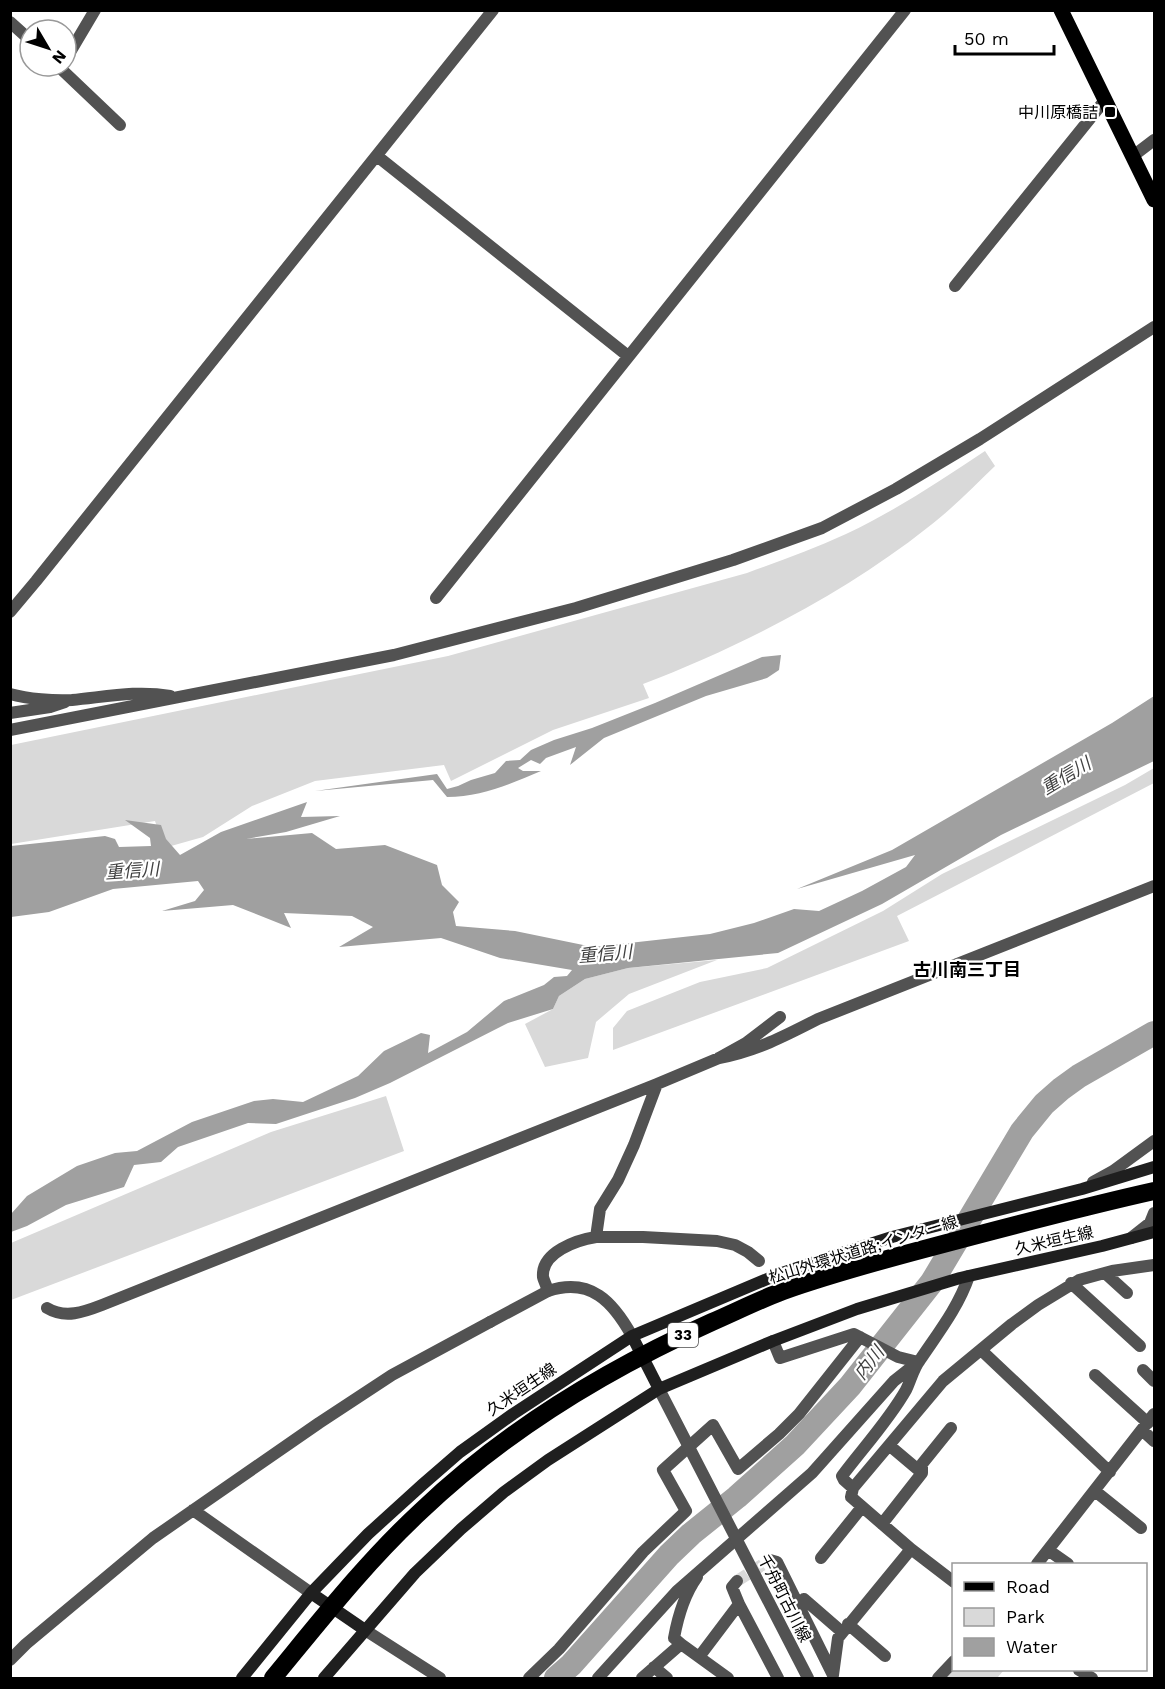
<svg xmlns="http://www.w3.org/2000/svg" width="1165" height="1689" font-family="'Work Sans','Noto Sans JP',sans-serif">
	<style>
		.green { fill: #d9d9d9 }
		.water { fill: #a0a0a0 }
		.lines { fill: none; stroke-linecap: round; stroke-linejoin: round }
		.river { stroke: #a0a0a0; stroke-width: 24 }
		.minor-tunnel { stroke: #d9d9d9; stroke-width: 12; stroke-dasharray: 12 6; stroke-linecap: butt }
		.minor { stroke: #525252; stroke-width: 12 }
		.tertiary { stroke: #525252; stroke-width: 12 }
		.secondary { stroke: #1f1f1f; stroke-width: 12 }
		.primary { stroke: #000; stroke-width: 15 }
		.motorway { stroke: #000; stroke-width: 18 }
		.poi-dot { fill: #000; stroke: #fff; stroke-width: 2 }
		.labels { text-anchor: middle; stroke-width: 4.5; stroke-linejoin: round; paint-order: stroke }
		.shield { fill: #fff; stroke: #4c4c4c; stroke-width: 1.5 }
		.shield-label { font-size: 15px; font-weight: bold; fill: #000 }
		.poi-label { font-size: 16px; fill: #000; stroke: #fff; text-anchor: end }
		.street-label { font-size: 16px; fill: #000; stroke: #fff }
		.water-label { font-size: 18px; font-style: italic; fill: #414141; stroke: #fff }
		.neighbourhood-label { font-size: 18px; font-weight: bold; fill: #000; stroke: #fff }
	</style>
	<rect width="100%" height="100%" fill="#fff"/>
	<!-- green -->
	<path class="green" d="M985 451 995 466C973 487 951 510 927 528 845 593 740 647 643 684L649 698 553 730 451 781 444 765 315 781 252 806 203 837 164 848 155 821 11 844V745L448 656 747 573C780 561 813 549 846 534 895 511 940 481 985 451Z
		M1154 768V783L897 916 909 941 613 1050V1028L627 1011 700 982 767 968 883 911 942 874 1125 785Z
		M717 960 629 994 596 1022 588 1058 545 1067 525 1024 553 1009 559 996 585 979 628 968Z
		M386 1096 404 1151 11 1300V1243L271 1132Z
		M954 1669 1004 1670 998 1677 999 1678H945Z"/>
	<!-- water -->
	<path class="water" d="M781 655 779 670 767 678 706 696 604 738 570 765 576 747 546 758 540 764 531 760 518 768 523 771H541C510 784 481 797 447 797L433 780 315 791 437 774 447 789 458 786 471 780 495 773 506 761 520 760 531 750 554 740 592 728 655 703 762 657Z
		M1154 696V761L1001 835 882 904 778 953 628 968 585 979 559 996 553 1009 508 1023 390 1083 355 1098 276 1124 248 1123 178 1147 161 1162 134 1165 124 1187 66 1205 27 1226 11 1232V1214L27 1196 77 1166 115 1153 137 1151 192 1122 254 1101 273 1099 303 1102 358 1076 384 1051 421 1033 430 1035 428 1053 467 1032 504 1001 544 985 554 977 567 976 572 970 500 958 441 938 339 947 373 927 352 916 284 913 291 928 233 905 162 911 195 901 204 890 198 881 113 889 49 912 11 917V846L105 836 115 839 119 847 151 846 150 838 125 820 161 825 166 839 180 855 221 832 307 802 301 817 340 816 286 832 246 839 312 833 336 849 385 845 437 865 442 885 459 902 453 912 456 926 515 931 593 947 710 934 754 923 794 909 819 911 862 891 906 867 915 855 797 889 892 850 1112 723Z"/>
	<g class="lines">
		<!-- river -->
		<path class="river" d="M556 1678 571 1665 669 1555 691 1534 737 1497 795 1445 850 1386 932 1282 1022 1131 1044 1104 1061 1089 1079 1076 1154 1033"/>
		<!-- minor-tunnel -->
		<path class="minor-tunnel" d="M737 1581 770 1560"/>
		<!-- minor -->
		<path class="minor" d="M10 22 30 40
			M66 59 95 10
			M58 66 120 125
			M377 156 628 356
			M1133 156 1154 140
			M955 286 1105 100
			M436 598 905 10
			M10 612 36 581 493 10
			M10 694C28 699 54 701 72 700 105 697 137 690 170 696
			M10 713 50 707 65 702
			M10 730 394 655 576 608 733 560 822 528 896 489 980 439 1154 327
			M719 1058C756 1051 785 1036 818 1019L1154 886
			M1093 1182 1113 1171 1154 1141
			M596 1237H643L717 1241 735 1245 748 1252 759 1261
			M1131 1238 1150 1223 1154 1213
			M1105 1273 1127 1293
			M1071 1283 1140 1346
			M548 1291C547 1287 544 1281 543 1277 541 1252 577 1240 596 1237L600 1209 618 1180 634 1145 657 1084 719 1058 746 1043 780 1017
			M47 1308C65 1319 84 1312 102 1305L657 1084
			M773 1341 780 1358 854 1334 898 1357 918 1362
			M981 1350 1110 1472
			M1143 1370 1154 1381
			M1095 1375 1148 1423
			M1142 1430 1154 1441
			M890 1446 922 1473
			M853 1488 844 1480 842 1476C863 1448 889 1420 906 1390 911 1380 913 1369 920 1360 938 1333 958 1308 969 1276
			M1095 1491 1141 1528
			M193 1510 311 1593
			M882 1524 922 1473V1464L951 1428
			M911 1549 954 1582
			M1048 1550 1068 1564
			M821 1558 862 1507
			M770 1560 777 1562 833 1675
			M1037 1564 1154 1414
			M737 1581 732 1587 739 1604 778 1678
			M804 1599 842 1632
			M848 1624 885 1656
			M365 1630 440 1678
			M681 1644 674 1638C678 1616 684 1595 697 1577
			M699 1657 739 1604
			M10 1660 26 1644 153 1538 319 1423 392 1375 490 1322
			M654 1667 667 1678
			M1079 1670 1092 1678
			M833 1675 838 1638 911 1549 851 1497 853 1488 943 1381 1012 1324 1038 1305 1079 1280 1112 1271 1154 1265
			M529 1678 559 1649 643 1552 686 1511 663 1470 713 1425 738 1469 779 1434 799 1414 860 1337
			M598 1678 677 1591 812 1473 894 1381 918 1362
			M642 1678 681 1644 728 1678
			M938 1678 954 1661"/>
		<!-- tertiary -->
		<path class="tertiary" d="M490 1322 548 1291C591 1277 613 1302 632 1336
			M659 1389 808 1678"/>
		<!-- secondary -->
		<path class="secondary" d="M632 1336 659 1389
			M311 1593 365 1630
			M242 1678 311 1593 368 1534 422 1485 460 1452 513 1414 632 1336 779 1274 839 1254 892 1237 1082 1189 1154 1167
			M324 1678 415 1573 461 1529 504 1492 548 1460 659 1389 773 1341 857 1309 960 1278 1102 1246 1154 1232"/>
		<!-- primary -->
		<path class="primary" d="M1061 10 1154 200"/>
		<!-- motorway -->
		<path class="motorway" d="M273 1678C320 1621 366 1562 421 1511 506 1430 605 1370 712 1322 735 1312 759 1300 783 1291 831 1274 879 1261 928 1248 1003 1228 1078 1208 1154 1191"/>
	</g>
	<!-- markers -->
	<rect class="poi-dot" x="1104" y="106" width="12" height="12" rx="3"/>
	<g class="labels">
		<!-- shield labels -->
		<rect class="shield" x="668" y="1323" width="30" height="24" rx="4.5"/>
		<g class="shield-label">
			<text x="683" y="1340">33</text>
		</g>
		<!-- poi labels -->
		<g class="poi-label">
			<text x="1098" y="118">中川原橋詰</text>
		</g>
		<!-- street labels -->
		<g class="street-label">
			<text transform="translate(1054 1240) rotate(-13)" y="6">久米垣生線</text>
			<text transform="translate(863 1249) rotate(-17)" y="6">松山外環状道路;インター線</text>
			<text transform="translate(521 1389) rotate(-34)" y="6">久米垣生線</text>
			<text transform="translate(785 1598) rotate(63)" y="6">千舟町古川線</text>
		</g>
		<!-- water labels -->
		<g class="water-label">
			<text transform="translate(1066 776) rotate(-31)" y="6">重信川</text>
			<text transform="translate(132 871) rotate(-4)" y="6">重信川</text>
			<text transform="translate(605 954) rotate(-5)" y="6">重信川</text>
			<text transform="translate(869 1363) rotate(-52)" y="6">内川</text>
		</g>
		<!-- neighbourhood labels -->
		<g class="neighbourhood-label">
			<text x="967" y="976">古川南三丁目</text>
		</g>
	</g>
	<!-- border -->
	<rect width="1165" height="1689" fill="none" stroke="#000000" stroke-width="24"/>
	<!-- legend -->
	<rect x="952" y="1563" width="195" height="108" fill="#ffffff" stroke="#999999" stroke-width="1.5"/>
	<rect x="964" y="1582" width="30" height="9" fill="#000000" stroke="#999999" stroke-width="1.5"/>
	<text x="1006" y="1593" font-size="18" fill="#000000">Road</text>
	<rect x="964" y="1608" width="30" height="18" fill="#d9d9d9" stroke="#999999" stroke-width="1.5"/>
	<text x="1006" y="1623" font-size="18" fill="#000000">Park</text>
	<rect x="964" y="1638" width="30" height="18" fill="#a0a0a0" stroke="#999999" stroke-width="1.5"/>
	<text x="1006" y="1653" font-size="18" fill="#000000">Water</text>
	<!-- north arrow -->
	<g transform="translate(48 48) rotate(129)"><circle r="28" fill="#ffffff" stroke="#999999" stroke-width="1.5"/>
	<path d="M0-4.5L10 22L0 15L-10 22Z" fill="#000000"/>
	<text y="-9" font-size="16" font-weight="bold" text-anchor="middle" fill="#000000">N</text>
	</g>
	<!-- scale -->
	<path d="M955 45v9h99v-9" fill="none" stroke="#000000" stroke-width="3"/>
	<text x="964" y="45" font-size="18" fill="#000000" stroke="#ffffff" stroke-width="4.5" paint-order="stroke">50 m</text>
</svg>
